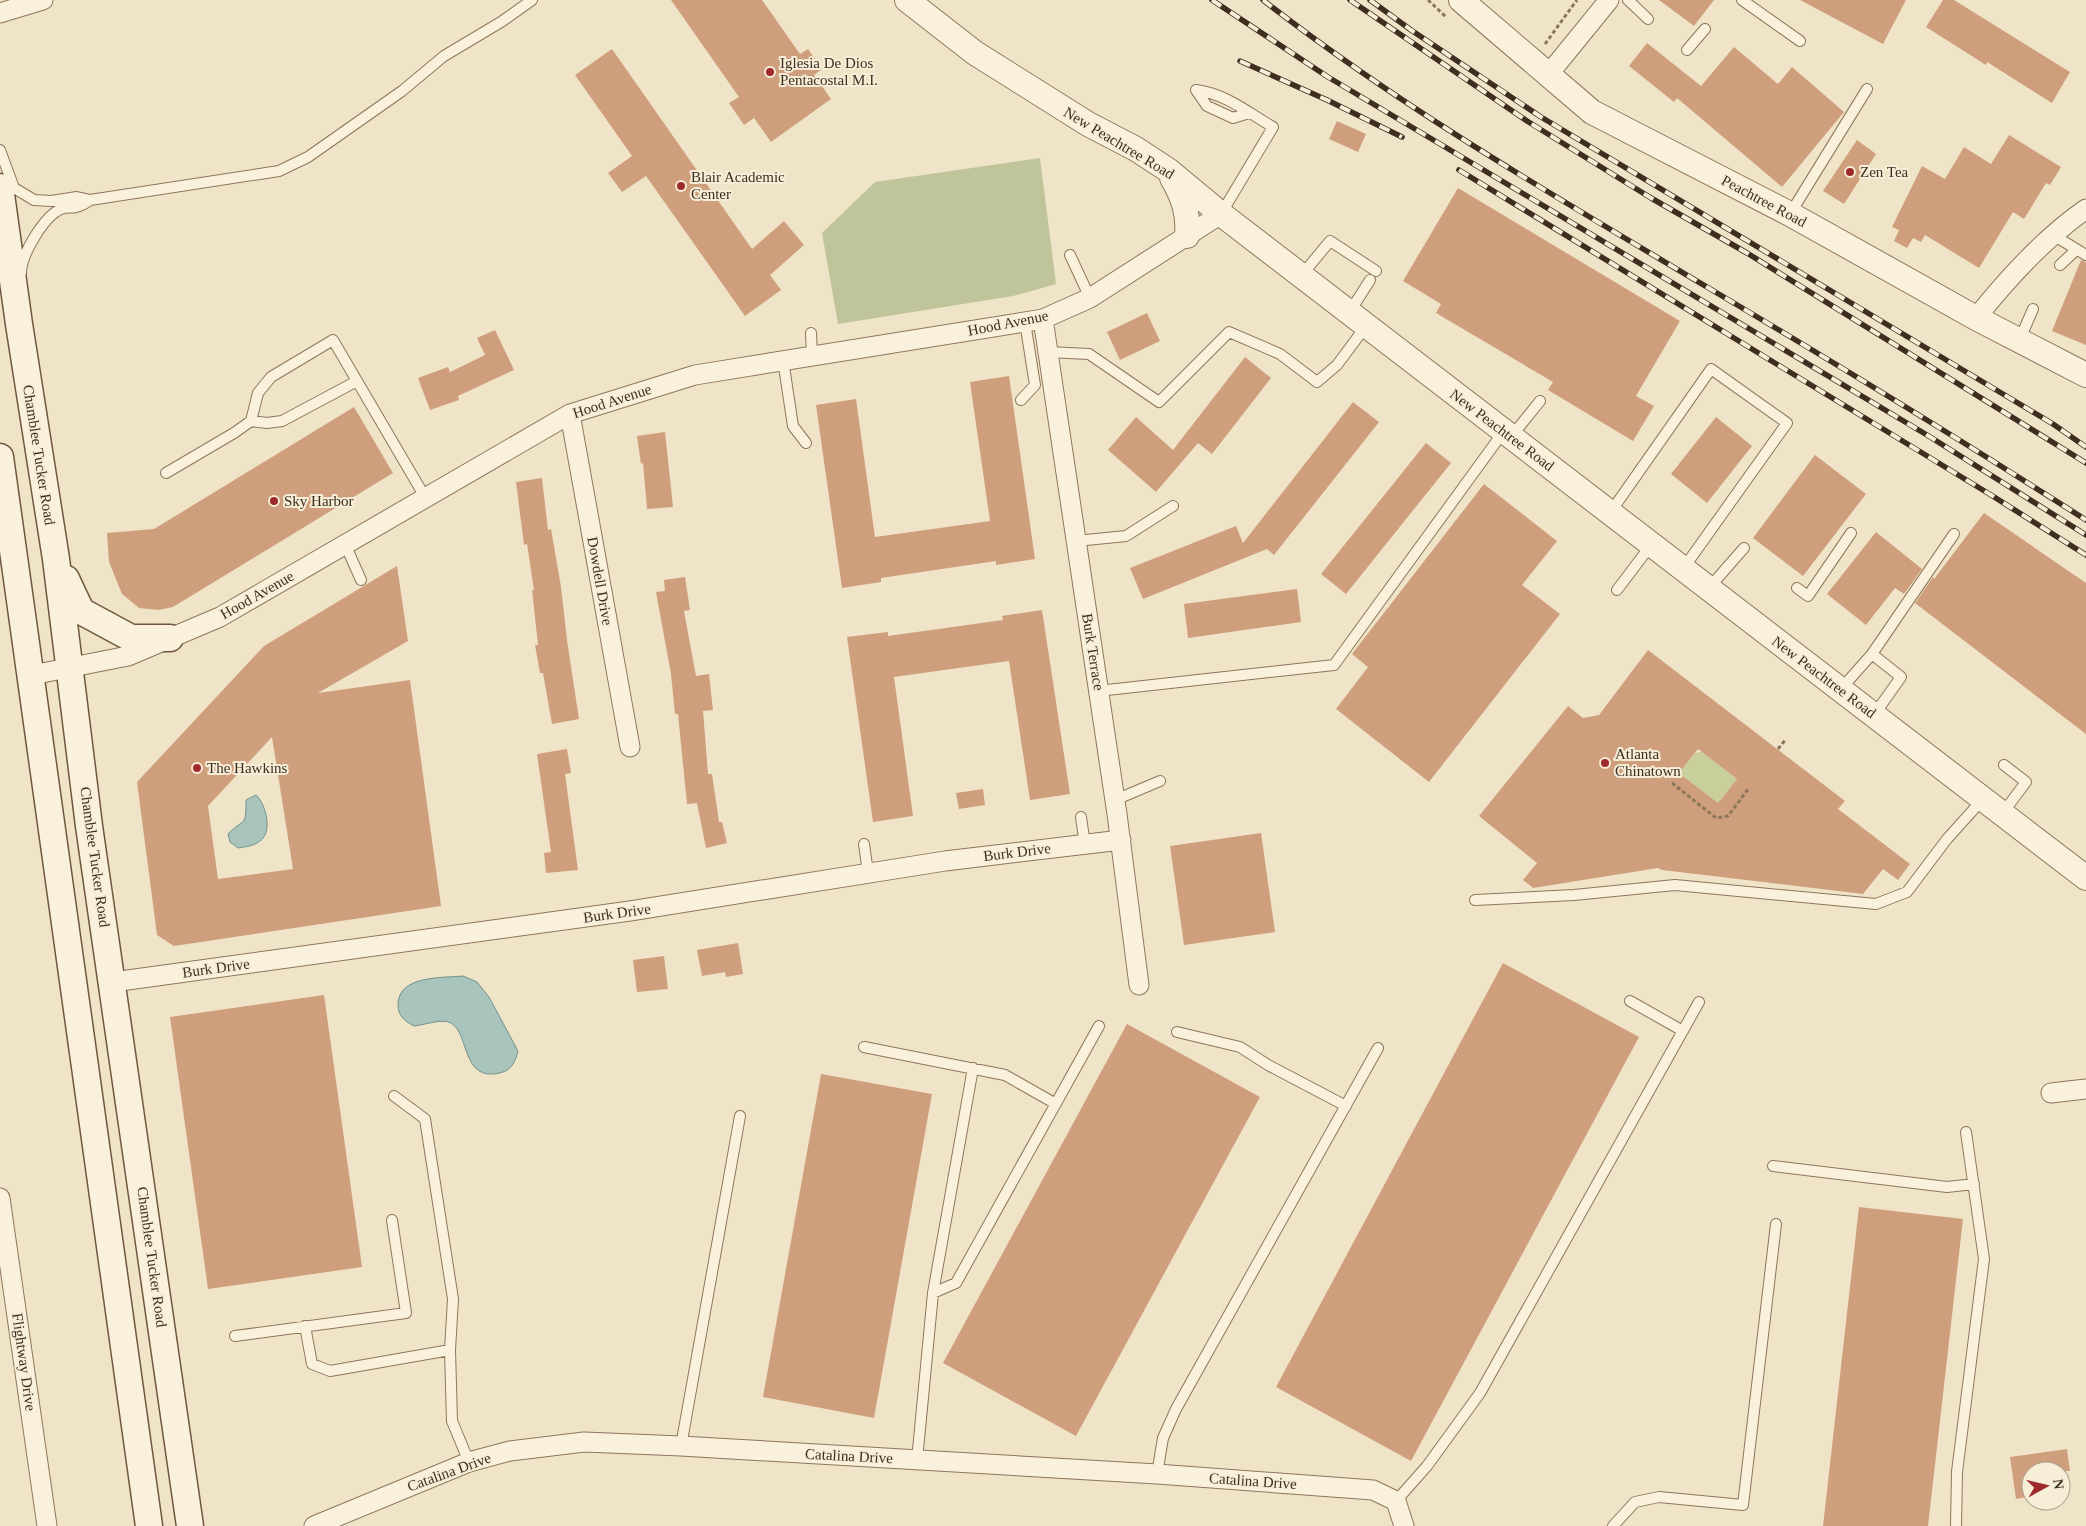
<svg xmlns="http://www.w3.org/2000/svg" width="2086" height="1526" font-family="'Times New Roman',serif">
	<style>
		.green { fill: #c9cf9b }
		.cemetery { fill: #bfc49a }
		.water { fill: #a9c4bc; stroke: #6f938a }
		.building { fill: #cf9f7d; fill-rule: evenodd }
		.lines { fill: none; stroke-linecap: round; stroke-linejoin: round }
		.service-casing { stroke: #8d765c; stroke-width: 12 }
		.minor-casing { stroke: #8d765c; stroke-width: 21 }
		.tertiary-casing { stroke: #8d765c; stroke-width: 26 }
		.secondary-casing { stroke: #6f573f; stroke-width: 29 }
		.path { stroke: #8d765c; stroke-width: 3; stroke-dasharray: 4 2.5; stroke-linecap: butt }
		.service { stroke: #faf1dc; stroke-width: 10 }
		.minor { stroke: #faf1dc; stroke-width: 19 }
		.tertiary { stroke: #faf1dc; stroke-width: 24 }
		.secondary { stroke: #faf1dc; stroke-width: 26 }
		.rail-casing { stroke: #3d2e20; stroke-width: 5.5 }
		.rail { stroke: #f7eed8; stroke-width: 4; stroke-dasharray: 11; stroke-linecap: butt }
		.poi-dot { fill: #9e2a2b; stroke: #f7eed8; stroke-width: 2 }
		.labels { text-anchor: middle; stroke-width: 4; stroke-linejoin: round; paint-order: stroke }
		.poi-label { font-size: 15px; fill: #3d2e20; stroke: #f7eed8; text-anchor: start }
		.street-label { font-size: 15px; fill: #3d2e20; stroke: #f7eed8 }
	</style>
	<rect width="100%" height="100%" fill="#f0e4c8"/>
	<!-- green -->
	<path class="green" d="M1702 752 1737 779 1718 803 1679 773 1695 753Z"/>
	<!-- cemetery -->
	<path class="cemetery" d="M1040 158 1056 284 1013 296 838 324 822 233 875 182Z"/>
	<!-- water -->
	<path class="water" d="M256 795C266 804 273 832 260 841 254 846 245 847 238 848L230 842 228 834C245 817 246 828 246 800Z
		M463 976 477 982 489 997 518 1051C515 1062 512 1070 500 1073 461 1082 470 1034 451 1023 442 1018 425 1025 414 1026 406 1022 398 1016 398 1006 397 975 442 978 463 976Z"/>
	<!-- building -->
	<path class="building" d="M671 0H762L800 54 808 49 822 69 814 75 831 99 771 142 754 118 744 125 729 103 739 97Z
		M1659 0H1714L1694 26Z
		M1800 0H1906L1883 44Z
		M1943 0H1954L2070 72 2052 103 1987 62 1986 65 1926 27Z
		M1647 43 1701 86 1734 47 1778 84 1792 67 1844 112 1782 187 1677 98 1674 102 1629 66Z
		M612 49 752 249 784 221 804 245 770 275 781 290 745 316 646 176 622 192 608 173 632 156 575 75Z
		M1337 121 1366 134 1358 152 1329 139Z
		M2009 135 2061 167 2050 185 2046 183 2024 219 2013 212 1979 268 1925 235 1921 242 1913 238 1907 248 1894 241 1899 230 1892 227 1922 166 1945 179 1964 147 1991 164Z
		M1857 140 1876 154 1844 204 1823 191Z
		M1458 188 1680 321 1636 396 1654 406 1633 441 1548 390 1553 382 1436 313 1441 304 1403 281Z
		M2081 260 2086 262V345L2052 331Z
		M1147 313 1160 341 1120 360 1107 332Z
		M495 330 514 370 458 396 459 400 430 410 418 378 448 367 450 372 485 355 477 338Z
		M1245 357 1271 378 1212 454 1198 443 1156 492 1108 450 1136 417 1173 450Z
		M1009 376 1035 559 996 565V561L881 578V582L842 588 816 405 856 399 875 537 990 521 970 382Z
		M1353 402 1379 422 1274 555 1267 549 1143 599 1130 568 1236 526 1243 543Z
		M354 407 393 473 173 607 158 610 139 608 122 594 109 562 107 533 154 529Z
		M1716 417 1752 446 1707 503 1671 474Z
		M665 432 673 507 647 509 643 463 641 464 637 436Z
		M1426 443 1451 463 1346 594 1321 574Z
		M1815 455 1866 494 1803 576 1753 538Z
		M542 478 548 530 551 529 561 587 567 640 579 719 552 724 543 673H540L535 645H538L532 590H534L527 544 524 545 516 482Z
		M1484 484 1557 541 1522 585 1560 614 1429 782 1336 709 1368 667 1352 654Z
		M1984 513 2086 583V734L1915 603 1933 577 1934 579Z
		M1876 532 1922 569 1904 594 1895 588 1866 625 1827 594Z
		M397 566 408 641 318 693 410 680 441 906 174 946 157 935 137 782 264 646ZM272 737 293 869 218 879 208 806Z
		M685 577 690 610 684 611 696 676 709 674 713 710 703 711 708 774H712L719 822H722L727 843 706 848 697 803 687 804 678 714H675L671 674 656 592 665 591 664 580Z
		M1297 589 1301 622 1188 638 1184 604Z
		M1042 610 1070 794 1030 800 1009 661 894 677 913 816 873 822 847 637 888 632V636L1003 620 1002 616Z
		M1648 650 1845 801 1838 809 1910 864 1898 880 1883 869 1863 894 1662 870 1658 868 1533 888 1523 880 1537 863 1479 816 1568 706 1583 718 1599 715ZM1698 749 1737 779 1718 803 1679 773Z
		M567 749 571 773 565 774 578 870 546 873 544 853 551 852 537 754Z
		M983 789 985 805 959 809 956 793Z
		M1261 833 1275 932 1184 945 1170 846Z
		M738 943 743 974 726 977 725 972 702 976 697 950Z
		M664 956 668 989 637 992 633 960Z
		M1503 963 1639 1037 1411 1461 1276 1387Z
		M324 995 362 1267 208 1289 170 1017Z
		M1127 1024 1260 1097 1076 1436 943 1363Z
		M821 1074 932 1094 874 1418 763 1397Z
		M1859 1207 1963 1219 1928 1526H1823Z
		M2067 1449 2070 1471H2031V1496L2016 1499 2010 1457Z"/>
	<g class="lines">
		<!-- service casing -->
		<g class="service-casing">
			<path id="service" d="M1628 0 1648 19
				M1742 0 1800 41
				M1687 50 1705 29
				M1196 90C1226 94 1247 112 1273 127L1221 214
				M1196 90 1207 106 1233 118 1249 113
				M0 150 14 188 34 200 51 201 77 197 90 200
				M1790 214 1867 89
				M2053 235 2086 255
				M1070 255 1090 298
				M2060 265 2076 250
				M21 273C21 255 44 216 61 209 66 207 71 208 76 207 81 206 86 203 90 200L279 171 308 157 402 91 444 56 501 22 532 0
				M1301 276 1330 241 1376 271
				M1349 313 1370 280
				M811 333 812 356
				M2019 341 2033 309
				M1048 352 1089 354 1159 402 1229 332 1280 354 1317 382 1337 365 1366 326
				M783 360 793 426 806 443
				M1021 400 1035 385 1025 322
				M251 421 267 423 282 421 357 381
				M1511 437 1540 401
				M166 473 234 433 251 421 258 393 271 377 333 340 425 497
				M1610 513 1711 369 1787 423 1683 569
				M1076 541 1126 536 1173 506
				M345 544 361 580
				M1797 588 1808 596 1851 533
				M1708 589 1744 548
				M1617 590 1651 545
				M1840 690 1872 654
				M1098 691 1334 665 1504 431
				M1874 715 1901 677 1872 654 1954 534
				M1115 800 1160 781
				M2002 814 2026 782 2004 765
				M1081 817 1085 845
				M864 844 868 873
				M1475 900 1574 895 1675 885 1876 904 1907 892 1947 839 1983 799
				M1630 1001 1683 1031
				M1177 1032 1240 1047 1268 1065 1346 1106
				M864 1047 1005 1075 1056 1104
				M394 1096 425 1119 453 1299 450 1350 452 1421 469 1462
				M1773 1166 1947 1187 1974 1184
				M933 1293 973 1068
				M305 1326 312 1364 330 1371 450 1350
				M235 1336 406 1313 392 1220
				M681 1446 740 1116
				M917 1460 933 1293 956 1283 1099 1026
				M1157 1474 1163 1438 1176 1409 1378 1048
				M1396 1501 1427 1466 1480 1393 1699 1002
				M1613 1526 1635 1502 1659 1497 1743 1505 1776 1224
				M1956 1526 1957 1472 1984 1259 1966 1132"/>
		</g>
		<!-- minor casing -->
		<g class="minor-casing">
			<path id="minor" d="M0 13 43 0
				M1548 75 1609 0
				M1976 318C2008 278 2044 238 2086 209
				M1043 319 1117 814 1139 985
				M570 414 630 747
				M32 675 128 656 220 617 570 414 695 375 1043 319 1090 298 1221 214
				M113 982 630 911 945 861 1121 840
				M2051 1093 2086 1089
				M0 1198 47 1526
				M314 1526 469 1462 510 1451 584 1442 681 1446 1157 1474 1373 1490 1396 1501 1404 1526"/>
		</g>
		<!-- tertiary casing -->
		<g class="tertiary-casing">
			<path id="tertiary" d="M907 0 975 53 1088 124 1136 149 1168 170 1221 214 2086 878
				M1461 0 1592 112 1790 214 1976 318 2086 375
				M1172 178C1183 197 1189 213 1187 236"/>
		</g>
		<!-- secondary casing -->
		<g class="secondary-casing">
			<path id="secondary" d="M0 187 19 324 56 559 89 826 190 1526
				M0 457 149 1526
				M66 579 81 611 131 638H170"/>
		</g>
		<!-- path -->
		<path class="path" d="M1428 0 1446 17
			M1545 44 1577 0
			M1778 749 1786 739
			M1672 783 1716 818 1728 816 1749 788"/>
		<!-- service -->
		<use href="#service" class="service"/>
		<!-- minor -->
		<use href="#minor" class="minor"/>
		<!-- tertiary -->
		<use href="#tertiary" class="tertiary"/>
		<!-- secondary -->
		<use href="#secondary" class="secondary"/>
		<!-- rail casing -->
		<g class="rail-casing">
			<path id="rail" d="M1212 0 1328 77 1927 435 2086 535
				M1263 0C1402 108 1556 197 1707 287 1835 363 1961 440 2086 520
				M1350 0 1527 121 1651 198 1747 253 2086 463
				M1370 0 1411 30 1541 117 2053 424 2086 447
				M1240 61 1327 100 1402 137
				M1459 170 1991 495 2086 555"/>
		</g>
		<!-- rail -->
		<use href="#rail" class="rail"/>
	</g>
	<!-- markers -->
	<g class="poi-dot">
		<circle cx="770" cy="72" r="5"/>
		<circle cx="1850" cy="172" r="5"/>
		<circle cx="681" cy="186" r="5"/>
		<circle cx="274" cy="501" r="5"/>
		<circle cx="1605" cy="763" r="5"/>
		<circle cx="197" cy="768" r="5"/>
	</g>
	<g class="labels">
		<!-- poi labels -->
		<g class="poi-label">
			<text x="780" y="68">Iglesia De Dios<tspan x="780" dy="17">Pentacostal M.I.</tspan></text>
			<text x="1860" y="177">Zen Tea</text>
			<text x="691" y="182">Blair Academic<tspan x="691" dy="17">Center</tspan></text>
			<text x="284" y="506">Sky Harbor</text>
			<text x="1615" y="759">Atlanta<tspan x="1615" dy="17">Chinatown</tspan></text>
			<text x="207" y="773">The Hawkins</text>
		</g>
		<!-- street labels -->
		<g class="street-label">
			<text transform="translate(1119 143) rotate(31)" y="5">New Peachtree Road</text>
			<text transform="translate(1764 201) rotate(28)" y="5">Peachtree Road</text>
			<text transform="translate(1008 323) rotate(-11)" y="5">Hood Avenue</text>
			<text transform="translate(612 401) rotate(-18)" y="5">Hood Avenue</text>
			<text transform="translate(1502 430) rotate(37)" y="5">New Peachtree Road</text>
			<text transform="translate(39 455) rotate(81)" y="5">Chamblee Tucker Road</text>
			<text transform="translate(600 581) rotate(80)" y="5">Dowdell Drive</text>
			<text transform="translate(257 595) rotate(-30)" y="5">Hood Avenue</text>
			<text transform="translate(1093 652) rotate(81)" y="5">Burk Terrace</text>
			<text transform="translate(1824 677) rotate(37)" y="5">New Peachtree Road</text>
			<text transform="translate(1017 852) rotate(-7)" y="5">Burk Drive</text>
			<text transform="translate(95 857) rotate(82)" y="5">Chamblee Tucker Road</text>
			<text transform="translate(617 913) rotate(-8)" y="5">Burk Drive</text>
			<text transform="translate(216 968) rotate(-8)" y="5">Burk Drive</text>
			<text transform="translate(152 1257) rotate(82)" y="5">Chamblee Tucker Road</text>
			<text transform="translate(24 1362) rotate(82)" y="5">Flightway Drive</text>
			<text transform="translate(849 1456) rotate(3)" y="5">Catalina Drive</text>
			<text transform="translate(449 1472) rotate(-20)" y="5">Catalina Drive</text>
			<text transform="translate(1253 1481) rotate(4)" y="5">Catalina Drive</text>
		</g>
	</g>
	<!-- north arrow -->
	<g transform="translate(2046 1486) rotate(82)"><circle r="24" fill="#f7eed8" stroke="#ada18e"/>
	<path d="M0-4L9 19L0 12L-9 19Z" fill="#9e2a2b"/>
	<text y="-8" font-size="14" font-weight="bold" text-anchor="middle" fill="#3d2e20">N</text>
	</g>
</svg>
